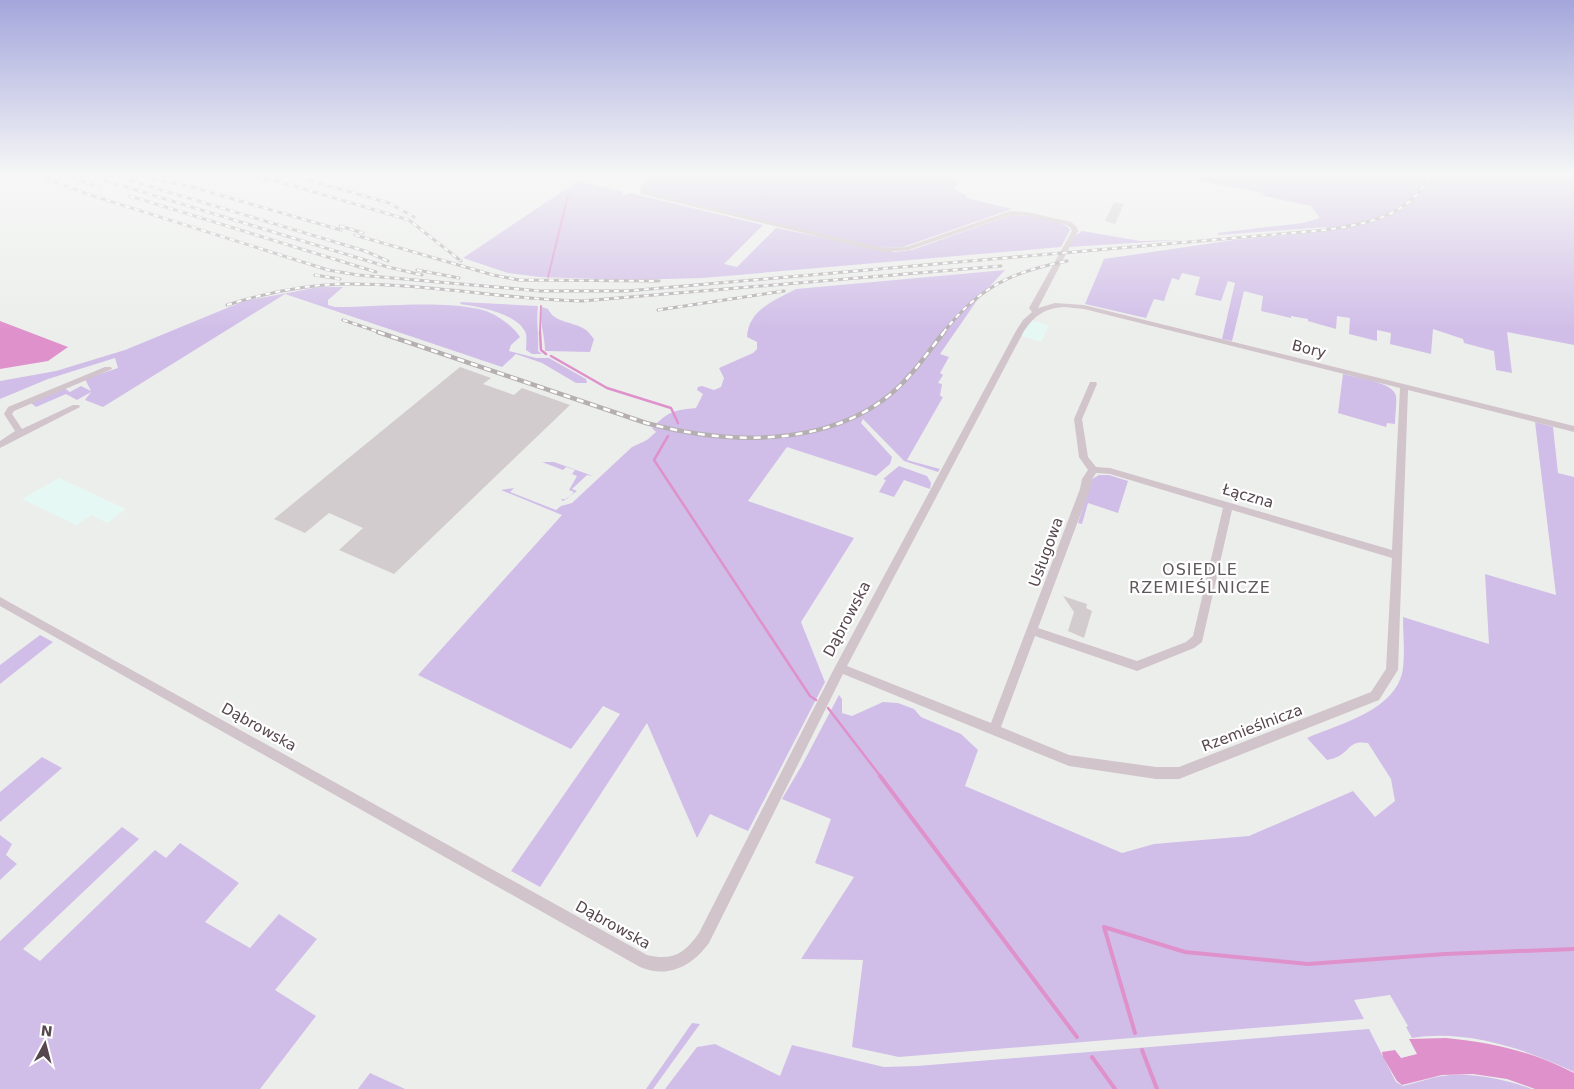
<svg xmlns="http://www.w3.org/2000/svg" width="1574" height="1089" font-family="'DejaVu Sans',sans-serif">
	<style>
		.commercial { fill: #e6f8f4 }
		.green { fill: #d1bee8 }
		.water { fill: #df91cb }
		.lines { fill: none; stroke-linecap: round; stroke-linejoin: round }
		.stream-far2 { stroke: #df91cb; stroke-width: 2 }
		.stream-far1 { stroke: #df91cb; stroke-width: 2.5 }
		.stream { stroke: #df91cb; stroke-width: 4 }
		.building { fill: #d3ccce }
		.minor { fill: #d1c4ca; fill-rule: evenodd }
		.rail-far1-casing { stroke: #b5afb1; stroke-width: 3 }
		.rail-casing { stroke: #b5afb1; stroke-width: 4.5 }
		.rail-far1 { stroke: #fff; stroke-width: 2; stroke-dasharray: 5; stroke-linecap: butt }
		.rail { stroke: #fff; stroke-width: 2.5; stroke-dasharray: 7; stroke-linecap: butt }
		.labels { text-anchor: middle; stroke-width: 4.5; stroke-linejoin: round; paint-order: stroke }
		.street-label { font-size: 15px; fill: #56464e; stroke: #fff }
		.neighbourhood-label { font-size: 16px; letter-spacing: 1px; fill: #60595c; stroke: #fff }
	</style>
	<rect width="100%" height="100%" fill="#eceeec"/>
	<!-- commercial -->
	<path class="commercial" d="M1030 320 1049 325 1041 342 1021 336Z
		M59 478 126 509 107 523 91 515 76 525 22 499Z"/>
	<!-- green -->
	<path class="green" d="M661 176H935L959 181 954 189 967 196 966 198 1012 209 903 247 880 248 645 192 647 187Z
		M1176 176H1574V345L1507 332 1512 373 1496 370 1494 351 1464 343 1463 339 1433 329 1431 354 1390 344 1391 333 1377 330V341L1349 334 1350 318 1337 316 1336 329 1308 321V319L1291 316V318L1261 311 1263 296 1244 291 1232 341 1222 339 1235 283 1228 281 1221 301 1195 295 1200 277 1182 273 1179 280 1172 278 1164 301 1154 299 1146 318 1085 304 1104 259 1234 240 1329 231 1326 227 1219 235 1217 233 1303 223 1320 218 1311 206 1264 196 1263 193Z
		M578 181 620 191 623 192 622 196 630 193 763 225 724 264 737 267 776 228 895 252 912 250 1011 215C1023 215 1065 219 1070 230L1061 247 702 278 626 280 540 277 508 273 463 258Z
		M1082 231 1140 241 1182 240 1068 247 1075 236Z
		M1005 270 978 299 940 354 949 357 940 373 943 375 938 383 942 384 940 396 943 397 907 460 940 469 938 472 904 461 863 419 861 423 892 457 890 464 876 476 787 447 748 501 854 538 801 622 825 682 748 831 710 814 697 838 647 723 540 887 511 871 620 714 603 706 571 749 418 675 562 515 501 490 514 488 510 492 556 510 561 506 572 503 632 447 647 440 656 432 652 428C667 412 674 410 696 408L703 394 697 390 698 387 702 386 714 390 721 387 724 378 719 368 753 353 757 349V342L747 337C748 310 775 300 796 289Z
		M319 287H343L328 300V305L335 307C377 307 439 300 479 309 493 312 513 325 520 337L511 345 509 351 536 358H549L586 379 587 383H576L542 363 516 354 502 367 285 294 103 407 85 400 91 392 77 400 66 394 36 407 31 403 64 388 70 392 81 386 91 391 85 379 118 368 115 358 48 379 0 399V381L56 371 125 350 244 301Z
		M461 302 538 306C536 322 539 335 538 351L542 354H532L526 350C526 345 527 338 526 334 520 314 477 306 460 304Z
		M542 307 548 309C555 324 574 321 586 330 589 332 592 337 594 339L590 352 545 351C545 336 539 321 542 307Z
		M1343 374C1354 377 1394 382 1396 396 1397 404 1395 415 1395 424L1387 423 1386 427 1338 413Z
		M1535 422 1553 427 1558 473 1574 477V1072C1526 1049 1466 1029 1412 1038L1406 1027 1408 1026 1390 995 1354 1000 1364 1019 899 1057 852 1047 863 960 801 959 854 877 815 863 831 819 782 799 802 765 839 695 842 699V713L852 716 883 702 898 703 914 709 921 717 961 734 978 750 965 786 1122 853 1154 844 1249 836 1353 791 1375 817 1395 801 1391 779 1368 743C1350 740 1351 749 1339 756 1336 758 1331 759 1327 760L1307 738C1339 724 1398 710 1403 668 1405 651 1403 634 1403 617L1489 644 1485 574 1556 595Z
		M542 462H554L593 476 587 475 572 489 577 491 563 501 561 499H567L574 492 569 490 577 476 572 474 575 470 566 467 563 470Z
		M899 466 927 476 931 483 930 489 904 480 894 497 879 492 886 480 883 479Z
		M1099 475H1109L1128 481 1118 513 1088 503 1082 524 1078 523 1092 479Z
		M40 635 53 642 0 684V665Z
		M42 757 62 768 0 822V792Z
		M122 827 139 839 23 949 40 961 155 850 166 858 180 843 239 883 205 922 250 948 279 914 317 939 275 990 316 1016 260 1089H0V941Z
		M0 835 12 844 6 855 17 864 0 880Z
		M692 1023 700 1024 653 1089H646Z
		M1369 1029 1396 1082 1403 1086C1416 1083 1429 1078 1442 1076 1472 1072 1503 1079 1532 1089H665L697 1047 715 1044 780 1076 792 1045 884 1067 917 1066Z
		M370 1073 405 1089H358Z"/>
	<!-- water -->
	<path class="water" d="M0 321 68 347 48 361 0 369Z
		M1446 1038C1494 1043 1531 1051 1574 1073V1089H1535L1507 1079 1473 1074 1442 1075 1402 1085 1397 1081 1383 1057 1382 1052 1395 1050 1401 1058 1417 1054 1409 1039Z"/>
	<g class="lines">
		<!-- stream-far2 -->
		<path class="stream-far2" d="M548 277 568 195
			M540 333 541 306"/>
		<!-- stream-far1 -->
		<path class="stream-far1" d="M540 332 541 350 546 354
			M551 356 607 388 671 408 678 423
			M668 436 654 460 810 696 816 700
			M828 708 881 777"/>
		<!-- stream -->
		<path class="stream" d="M880 776 1077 1037
			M1135 1033 1104 927 1185 952 1308 964 1445 954 1574 949
			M1142 1050 1157 1089
			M1092 1057 1115 1089"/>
	</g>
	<!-- building -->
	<path class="building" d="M1114 202 1124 204 1115 224 1105 221Z
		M460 367 491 378 483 384 514 395 522 388 570 405 394 574 339 550 363 528 329 513 305 533 274 519Z
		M1063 596 1087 604 1086 608 1092 611 1084 638 1068 631 1074 612Z"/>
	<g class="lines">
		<!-- minor -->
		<path class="minor" d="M653 176H660L646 188V192L883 248 906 247 1010 211 1027 212 1071 222 1076 226 1078 231 1038 308 1055 303 1084 305 1574 426V432L1408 390 1398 670 1396 673 1379 700 1179 779H1156L1069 766 843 674 709 943C692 966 668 979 640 967L0 606V597L647 955C673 961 684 954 699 933L836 665 1016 331 1023 320 1032 312 1029 308 1072 231 1071 228 1067 225 1027 216 1011 215 909 250 883 252 641 194 640 187ZM1064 307 1084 309 1400 388 1392 550 1110 468 1096 467 1088 457 1082 419 1097 384 1096 382H1090L1074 419 1079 457 1088 470 1082 479 1080 489 991 723 847 666 1024 331C1034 316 1045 308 1064 307ZM1096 473 1110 474 1223 508 1193 636 1186 642 1137 661 1038 628 1090 489 1092 479ZM1232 510 1392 558 1386 669 1371 692 1179 767H1156L1069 755 1001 727 1035 636 1137 671 1194 648 1202 642Z
			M105 367H111L112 369 14 411 12 414 22 429 73 405H79L80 407 0 448V441L15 431 4 414 8 407Z"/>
		<!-- rail-far1 casing -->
		<g class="rail-far1-casing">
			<path id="rail-far1" d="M40 176 87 194 328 270 358 275 541 291H627L1325 230C1367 224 1409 216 1430 176
				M66 176 99 187
				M90 176 388 267 422 275
				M115 176 365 251 388 261
				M137 176 188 186 341 230
				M249 176 266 181
				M260 176 409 220 461 261
				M294 176 389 203 414 217
				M130 196 376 272
				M340 226 363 233
				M355 235 493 275 519 280 659 281
				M417 270 459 278
				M315 275 340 279
				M227 305C265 293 303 285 343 284 423 283 502 299 582 301L1001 266
				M658 310 784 291
				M343 320 382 333
				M943 333C979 287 1011 272 1067 261"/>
		</g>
		<!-- rail casing -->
		<g class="rail-casing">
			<path id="rail" d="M378 332 646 423C724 444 826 449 892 393 913 375 927 353 944 332"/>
		</g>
		<!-- rail-far1 -->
		<use href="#rail-far1" class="rail-far1"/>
		<!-- rail -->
		<use href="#rail" class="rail"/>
	</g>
	<!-- sky -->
	<linearGradient id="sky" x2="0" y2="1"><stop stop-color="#a4a6dc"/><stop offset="0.53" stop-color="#f6f7f6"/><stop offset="1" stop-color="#f6f7f6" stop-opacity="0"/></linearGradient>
	<rect width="1574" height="329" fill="url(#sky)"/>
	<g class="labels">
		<!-- street labels -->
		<g class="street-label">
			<text transform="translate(1309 349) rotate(14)" y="5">Bory</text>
			<text transform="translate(1248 496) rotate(16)" y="5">Łączna</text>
			<text transform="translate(1046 552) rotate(-70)" y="5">Usługowa</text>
			<text transform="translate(847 619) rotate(-62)" y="5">Dąbrowska</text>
			<text transform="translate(259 727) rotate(29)" y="5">Dąbrowska</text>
			<text transform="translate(1252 728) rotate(-21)" y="5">Rzemieślnicza</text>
			<text transform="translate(613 925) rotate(29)" y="5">Dąbrowska</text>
		</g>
		<!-- neighbourhood labels -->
		<g class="neighbourhood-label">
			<text x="1200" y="575">OSIEDLE<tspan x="1200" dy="18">RZEMIEŚLNICZE</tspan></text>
		</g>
	</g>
	<!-- north arrow -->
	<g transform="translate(45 1044) rotate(7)" stroke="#ffffff" stroke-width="4" paint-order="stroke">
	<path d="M0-4L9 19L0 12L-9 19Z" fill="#56464e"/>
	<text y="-8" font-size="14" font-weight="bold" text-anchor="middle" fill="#56464e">N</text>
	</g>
</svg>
